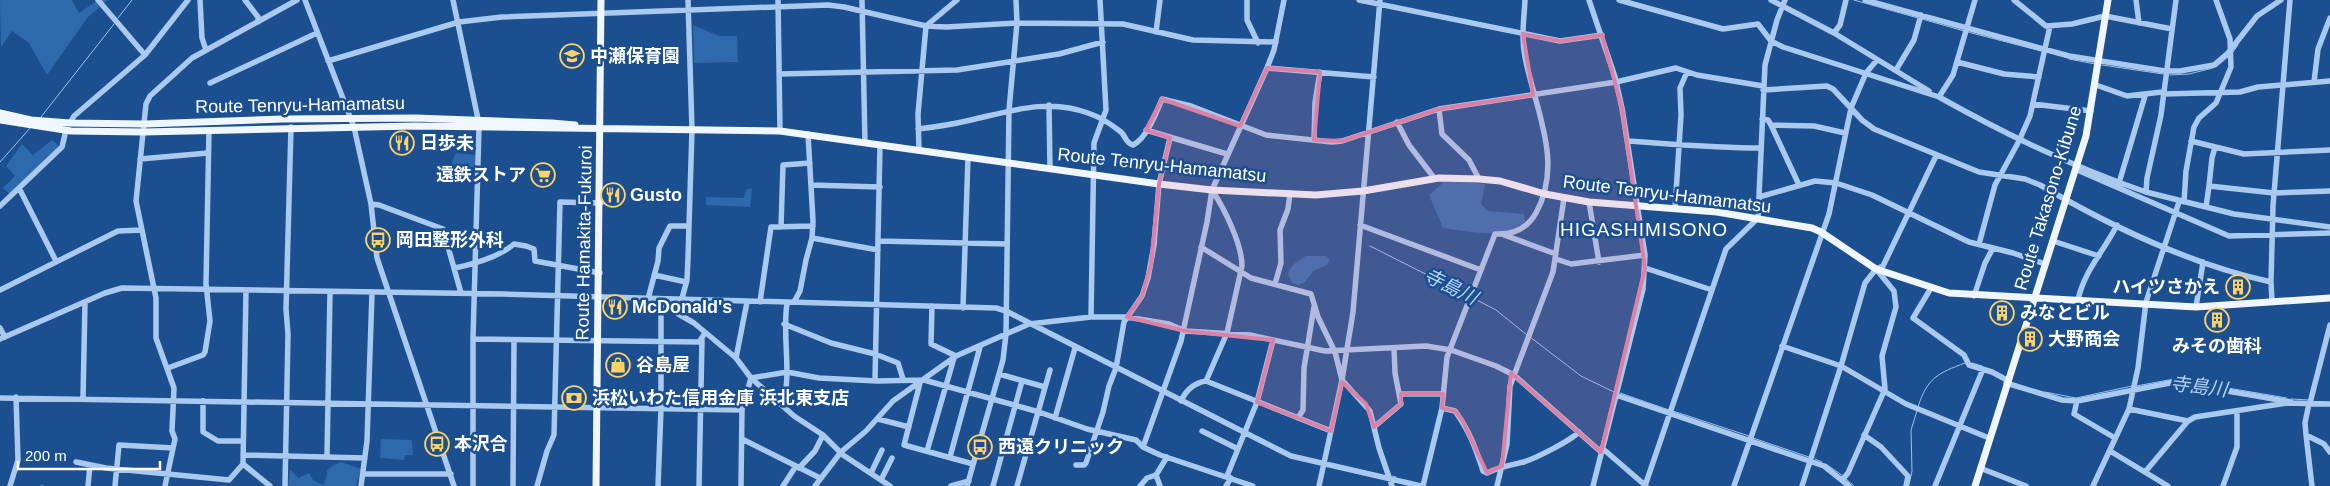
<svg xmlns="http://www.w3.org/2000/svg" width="2330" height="486" font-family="Arial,'Noto Sans JP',sans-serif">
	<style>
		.green { fill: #2e69ad }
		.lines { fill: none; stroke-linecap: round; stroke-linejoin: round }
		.stream { stroke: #9cc4f0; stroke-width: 1 }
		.minor { stroke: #a9c9ee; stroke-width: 5.5 }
		.major { stroke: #f0f6ff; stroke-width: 7 }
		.marked { fill: #dd80a5; fill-opacity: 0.2; stroke: #dd80a5; stroke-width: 4; stroke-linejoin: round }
		.labels { text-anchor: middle; stroke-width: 5; stroke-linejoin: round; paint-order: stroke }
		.poi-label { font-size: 18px; font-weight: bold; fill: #fff; stroke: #1b4f8f; text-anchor: start }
		.street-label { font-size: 18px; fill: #fff; stroke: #1b4f8f }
		.neighbourhood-label { font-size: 19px; letter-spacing: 1px; fill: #fff; stroke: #1b4f8f }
		.water-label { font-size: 19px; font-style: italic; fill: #b5d3f5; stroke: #1b4f8f }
	</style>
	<rect width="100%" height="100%" fill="#1b4f8f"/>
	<!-- green -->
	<path class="green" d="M0 0H72L79 13 98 0H108L88 17 47 75 29 43 12 31 1 47Z
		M693 25 719 36H737L738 62 694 63Z
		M52 140 59 146 10 194 3 188 15 176 6 166 22 144 33 155Z
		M456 153 478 155 476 168 452 167V162Z
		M1445 181 1485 184 1481 204 1488 211 1524 214 1525 221C1507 241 1467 231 1443 228L1429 195Z
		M752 188 750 207 706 205V197L744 198 746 190Z
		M1306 256H1326L1330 260 1327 265 1313 271 1305 282 1298 285 1292 283 1288 274C1291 264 1298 261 1306 256Z
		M381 439 412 440 413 455H405L404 460 380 458Z
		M341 462 361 469 356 486H288L290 469 298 478 309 473 313 480 323 485C332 471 319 471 341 462Z"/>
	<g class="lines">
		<!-- stream -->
		<path class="stream" d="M1854 0 1918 18
			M118 18 132 0
			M1922 19 1964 31
			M1968 32 2041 51
			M2233 52 2238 45
			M2069 59 2095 64
			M2102 65 2163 74
			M2216 67 2228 57
			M2170 75 2189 74 2213 68
			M41 117 114 24
			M0 162 31 127
			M1370 246 1467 295
			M1473 298 1496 310 1527 335
			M1530 337 1581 376 1614 392
			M1972 363 1982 366
			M2136 386 2174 379 2287 398
			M2045 392 2076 398 2132 386
			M1620 393 1669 410
			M2291 399 2309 400
			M1918 407C1927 378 1938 373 1965 363
			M1673 411 1749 436
			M1753 438 1809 457
			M1815 459 1822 462
			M1826 464 1843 476
			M1392 476 1396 477
			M1846 479 1854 486
			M1909 485 1912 471 1911 430 1917 411
			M41 486H43"/>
		<!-- minor -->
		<path class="minor" d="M98 0 145 55
			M200 0 202 38 206 50
			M245 0 258 17V22
			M305 0 354 127 371 204 377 258 454 486
			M453 0 478 119
			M778 0 780 131
			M862 0 865 143
			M1247 0V20L1258 43
			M1359 0 1560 41 1602 35
			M1589 0 1615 77 1622 108 1645 255 1643 289 1593 486
			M1619 0 1723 29 1758 24 1771 41 1783 47 1939 97 1953 75 1975 0
			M1771 0 1834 33 1929 91
			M1865 0 2069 56 2165 71H2180L2214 65 2228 53 2257 16 2281 0
			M2014 0 2046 26 2072 24 2105 16 2172 29
			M2136 0 2139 23
			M1156 32 1160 0
			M1834 33 1840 25 1846 0
			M328 61 459 22 502 17 828 5 844 7 926 26 946 27 1017 23 1123 24 1193 40 1276 42
			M1957 62 2004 74 2039 77
			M1267 68 1374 77
			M1896 70 1914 40 1921 15
			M779 74 957 70 1059 54 1103 42
			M2314 82 2318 49 2330 18
			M210 83 317 33
			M2096 85 2127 96 2162 92
			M1763 90 1827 86 1833 89 1862 120 1874 129 1979 172 2025 179 2040 185C2112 227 2189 264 2271 282L2272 301
			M2163 94 2240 92 2258 87 2330 81
			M1939 97C2005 134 2075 168 2146 192L2147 178 2161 115 2176 0
			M2033 104 2091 111
			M1049 105 1050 169
			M1439 109 1442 134 1469 160 1479 179
			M1762 119 1768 120 1771 125 1799 185
			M1397 122 1409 145 1435 179
			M70 123 74 116 145 55 188 0
			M1771 125 1814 126 1845 133
			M918 129C936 127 954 124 971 120 1011 111 1048 98 1088 113 1100 117 1111 124 1121 132 1126 137 1126 143 1133 145 1147 138 1156 113 1162 99L1191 106 1266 135 1332 142 1342 141 1439 109 1616 82 1676 68 1697 75 1763 86
			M1146 130 1227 154
			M1314 140 1315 103 1320 72
			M1627 141C1672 144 1716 148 1760 148
			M2191 141 2244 154 2330 150
			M919 151 918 114 926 26 957 0
			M140 159 208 153
			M2075 169 2229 236 2330 233
			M2119 183 2145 96
			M811 185 880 187
			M2209 186 2212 158 2215 147
			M19 188 56 261
			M2146 192 2234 214 2330 227
			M1759 197 1815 181 1836 183 1872 195 1969 242 2013 253 2045 264
			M1589 202 1599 262
			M2184 202 2186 171 2194 127 2199 118 2216 103 2231 67 2230 39 2216 0
			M371 204 379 205 443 229 461 293
			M0 206 62 147 66 130
			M2206 207 2209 186 2274 193 2330 191
			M1675 209 1681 115 1680 88 1687 72
			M1360 225 1481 270
			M781 227 783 165 810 163
			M1504 235 1556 254
			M812 238 878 250
			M878 241 1007 244
			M2053 241 2099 256
			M1979 244 1995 185 2019 141 2030 116 2050 26
			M1201 247 1251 278 1311 294 1318 317 1335 352 1342 380 1370 411 1379 448 1392 486
			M1556 259 1571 264 1645 255
			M455 268C474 264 499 257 514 244L526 246 534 249 535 261 600 273
			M1645 268 1712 290
			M654 275 686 282
			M2271 282 2273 206 2290 0
			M1275 284 1281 263 1280 230 1288 209 1290 193
			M1931 288 1913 318 1964 355 1969 365 1992 372 2007 380
			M0 290 118 231 141 230
			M1974 296 1985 263 1993 248
			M648 299 658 261 659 248 670 226H688
			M662 300 661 304 694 323 736 358 751 378 794 416 823 435 843 455 890 486
			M2078 300C2084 271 2104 251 2117 225
			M760 302 771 227 813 226
			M794 302 800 291 806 260 812 238 813 221 808 134
			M932 306 931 344 956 356
			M2196 307 2203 262
			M963 308 968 157
			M678 313 687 280 688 258 692 130 688 0
			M1091 317 1094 143 1106 110 1100 0
			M784 324 831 343 875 354 898 363 903 379
			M0 328 5 337
			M0 339 105 293 122 288 503 294 996 308 1006 311 1291 456 1421 486
			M473 339 699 342 705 333
			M1782 346 1841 366 1906 404 1989 438
			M736 358 747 302
			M168 368 203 355 205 352 210 321 206 284 209 130
			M999 374 1045 387
			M875 380 880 145
			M1206 381 1331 431
			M920 383 904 445 973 464
			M2006 383 2062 400 2077 401 2175 382 2291 402
			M1401 394H1443
			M1616 395 1824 466 1849 486
			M0 398 742 410
			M83 398 85 302
			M203 401V432L218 441H243
			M1181 401C1186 390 1194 383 1206 381L1227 333 1242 266C1242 244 1224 208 1212 190
			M2077 401 2074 414 2115 438
			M2309 403 2305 423 2306 435 2324 444 2330 452
			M2310 403 2330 325
			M783 405C792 372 782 336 787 303
			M1442 408 1455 411C1469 430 1476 449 1483 471L1487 473C1499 467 1511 465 1524 462 1536 458 1570 441 1579 432
			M2129 409 2188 421
			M1055 418 1075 348
			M1298 418 1303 410 1304 368 1314 307
			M878 419 909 427
			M1374 427 1401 404 1395 373 1394 348
			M1202 431 1238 449
			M1864 435 1881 447 1908 476 1906 486
			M2306 435 2312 486
			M742 439 820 478
			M1143 447 1181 341 1207 222 1212 190 1267 68 1274 50 1284 0
			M1602 448 1646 486
			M927 451 954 358
			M2110 451 2168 486
			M243 455 365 458
			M327 457 330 292
			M950 457 980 347
			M76 462 106 468 229 480 243 464 246 290
			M243 464 270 486
			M1076 465H1084L1086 463 1103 412 1109 386 1116 368 1124 322 1142 296 1148 278 1154 245 1159 184 1170 138
			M799 468 815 451 823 435
			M1980 468 2026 486
			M2145 472 2188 421 2195 417 2287 403 2330 404
			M871 473 882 450
			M363 474H451
			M1156 475 1160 486
			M1227 476 1257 402 1273 340
			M881 480 892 458
			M1842 480 1848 473 1885 389 1882 356 1896 307 1894 291 1876 269
			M10 486 18 460 16 397
			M88 486 90 465
			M115 486 119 445 173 448
			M165 486 175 439 172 431 174 388 156 338V298L136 201 146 104 150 96 192 58 297 0
			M285 486 288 334 286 309 291 127
			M361 486 367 441 372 293
			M473 486V339L479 127
			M513 486 514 340
			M537 486 547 451 554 435 560 202 601 203
			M658 486 661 409V304
			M699 486 702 340
			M741 486 742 410 751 378 787 372 819 378 877 381 924 380 1039 412 1087 429 1136 440 1143 447 1160 455 1253 486
			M783 486 796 466
			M815 486 841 452 866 431 893 401 956 356 1029 324 1091 317H1127L1169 324 1185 331 1250 335 1325 351 1426 346 1451 350 1496 366 1514 375 1601 452
			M951 486 969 481
			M967 486 1003 360 1006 334 1009 110 1017 23 1016 0
			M993 486 1022 381
			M1017 486 1050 370
			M1140 486 1147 478 1156 475 1167 457
			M1226 486 1231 478
			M1319 486 1342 380 1353 312 1380 0
			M1423 486 1442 408 1447 357 1495 234C1513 235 1527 229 1536 213 1564 162 1535 109 1525 57 1521 38 1524 19 1525 0
			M1497 486 1507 444 1510 386 1553 272 1564 198
			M1645 486 1726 249 1758 218 1765 65 1777 20 1785 0
			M1734 486 1829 214 1851 108 1866 73 1877 60
			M1802 486 1841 366 1865 283 1876 269 1883 266 1936 156
			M1935 486 1983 369
			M2093 486 2129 409 2138 368 2146 302 2179 202
			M2223 486 2237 447V411"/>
		<!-- major -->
		<path class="major" d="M0 113 31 120 70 123 145 124 282 119 416 118 552 123 575 125
			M0 120 71 131 143 132 415 126 780 131 1159 184 1212 190 1316 195 1363 191 1439 178 1479 179 1500 181 1545 194 1589 202 1717 212 1812 228 1821 232 1876 269 1949 293 2196 307 2330 298
			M596 486 601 0
			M1975 486 2086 136 2108 0"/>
	</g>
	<!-- marked area -->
	<path class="marked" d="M1523 34 1560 41 1602 35 1622 108 1645 268 1601 452 1511 373 1502 466 1487 473 1462 420 1455 411 1442 408 1443 394H1401V404L1374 427 1366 404 1342 382 1331 431 1257 402 1273 340 1185 331 1127 317 1142 296 1151 264 1159 184 1170 138 1146 130 1162 99 1240 126 1267 68 1320 72 1314 140 1342 141 1439 109 1533 95Z"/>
	<!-- icons -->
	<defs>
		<g id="school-ring" transform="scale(1.25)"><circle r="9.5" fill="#1b4f8f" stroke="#ffd166" stroke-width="1.5"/><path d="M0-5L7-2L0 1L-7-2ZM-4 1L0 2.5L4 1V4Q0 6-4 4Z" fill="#ffd166"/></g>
		<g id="restaurant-ring" transform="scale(1.25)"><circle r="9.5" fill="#1b4f8f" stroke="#ffd166" stroke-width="1.5"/><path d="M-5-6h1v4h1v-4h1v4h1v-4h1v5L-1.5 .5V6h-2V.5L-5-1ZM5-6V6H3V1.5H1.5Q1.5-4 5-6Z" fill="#ffd166"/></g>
		<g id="supermarket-ring" transform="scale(1.25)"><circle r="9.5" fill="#1b4f8f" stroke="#ffd166" stroke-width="1.5"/><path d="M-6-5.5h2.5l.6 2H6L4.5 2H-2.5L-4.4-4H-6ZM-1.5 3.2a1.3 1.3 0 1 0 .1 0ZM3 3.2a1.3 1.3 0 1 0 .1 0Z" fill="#ffd166"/></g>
		<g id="bus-ring" transform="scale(1.25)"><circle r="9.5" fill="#1b4f8f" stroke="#ffd166" stroke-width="1.5"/><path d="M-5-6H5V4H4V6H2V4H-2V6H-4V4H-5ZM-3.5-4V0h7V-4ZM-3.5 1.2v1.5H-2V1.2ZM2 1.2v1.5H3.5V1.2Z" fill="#ffd166"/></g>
		<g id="building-ring" transform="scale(1.25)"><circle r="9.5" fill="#1b4f8f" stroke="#ffd166" stroke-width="1.5"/><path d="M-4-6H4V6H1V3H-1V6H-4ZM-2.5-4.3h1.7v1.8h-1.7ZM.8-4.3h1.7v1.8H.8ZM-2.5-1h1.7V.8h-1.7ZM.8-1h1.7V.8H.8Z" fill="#ffd166"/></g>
		<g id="shop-ring" transform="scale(1.25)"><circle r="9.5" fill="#1b4f8f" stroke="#ffd166" stroke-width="1.5"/><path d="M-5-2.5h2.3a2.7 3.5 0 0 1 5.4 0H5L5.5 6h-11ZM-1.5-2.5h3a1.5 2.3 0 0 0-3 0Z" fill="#ffd166"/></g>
		<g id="bank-ring" transform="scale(1.25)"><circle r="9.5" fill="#1b4f8f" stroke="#ffd166" stroke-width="1.5"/><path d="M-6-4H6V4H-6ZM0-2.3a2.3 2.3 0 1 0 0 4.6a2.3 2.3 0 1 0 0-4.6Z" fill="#ffd166"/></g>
	</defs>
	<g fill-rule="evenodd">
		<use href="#school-ring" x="572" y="56"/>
		<use href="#restaurant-ring" x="402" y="143"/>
		<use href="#supermarket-ring" x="543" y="175"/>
		<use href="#restaurant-ring" x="613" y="195"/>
		<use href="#bus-ring" x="378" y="240"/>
		<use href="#building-ring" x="2238" y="287"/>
		<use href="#restaurant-ring" x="615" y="307"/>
		<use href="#building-ring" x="2002" y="313"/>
		<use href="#building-ring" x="2217" y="320"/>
		<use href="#building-ring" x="2030" y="339"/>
		<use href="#shop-ring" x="618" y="365"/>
		<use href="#bank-ring" x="574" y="398"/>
		<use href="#bus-ring" x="437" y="444"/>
		<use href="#bus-ring" x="980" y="447"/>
	</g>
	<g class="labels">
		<!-- poi labels -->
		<g class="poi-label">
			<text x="590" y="62">中瀬保育園</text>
			<text x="420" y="149">日歩未</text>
			<text x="526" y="181" text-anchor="end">遠鉄ストア</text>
			<text x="630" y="201">Gusto</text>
			<text x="396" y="246">岡田整形外科</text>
			<text x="2220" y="293" text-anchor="end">ハイツさかえ</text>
			<text x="632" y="313">McDonald's</text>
			<text x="2020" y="319">みなとビル</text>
			<text x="2048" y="345">大野商会</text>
			<text x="2217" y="352" text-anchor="middle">みその歯科</text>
			<text x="636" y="371">谷島屋</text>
			<text x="592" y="404">浜松いわた信用金庫 浜北東支店</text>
			<text x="454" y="450">本沢合</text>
			<text x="998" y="453">西遠クリニック</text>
		</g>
		<!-- street labels -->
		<g class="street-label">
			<text transform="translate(300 105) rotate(-1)" y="6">Route Tenryu-Hamamatsu</text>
			<text transform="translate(1162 165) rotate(6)" y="6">Route Tenryu-Hamamatsu</text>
			<text transform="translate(1667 194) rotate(7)" y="6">Route Tenryu-Hamamatsu</text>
			<text transform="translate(2048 198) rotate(-73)" y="6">Route Takasono-Kibune</text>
			<text transform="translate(584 243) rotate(-89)" y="6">Route Hamakita-Fukuroi</text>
		</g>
		<!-- neighbourhood labels -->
		<g class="neighbourhood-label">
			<text x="1644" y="236">HIGASHIMISONO</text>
		</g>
		<!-- water labels -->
		<g class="water-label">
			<text transform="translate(1451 286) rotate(26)" y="7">寺島川</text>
			<text transform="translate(2199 386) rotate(7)" y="7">寺島川</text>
		</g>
	</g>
	<!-- scale -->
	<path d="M18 461v8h142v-8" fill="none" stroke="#ffffff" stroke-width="2.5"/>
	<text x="25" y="461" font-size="15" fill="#ffffff" stroke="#1b4f8f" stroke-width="4" paint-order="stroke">200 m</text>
</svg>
